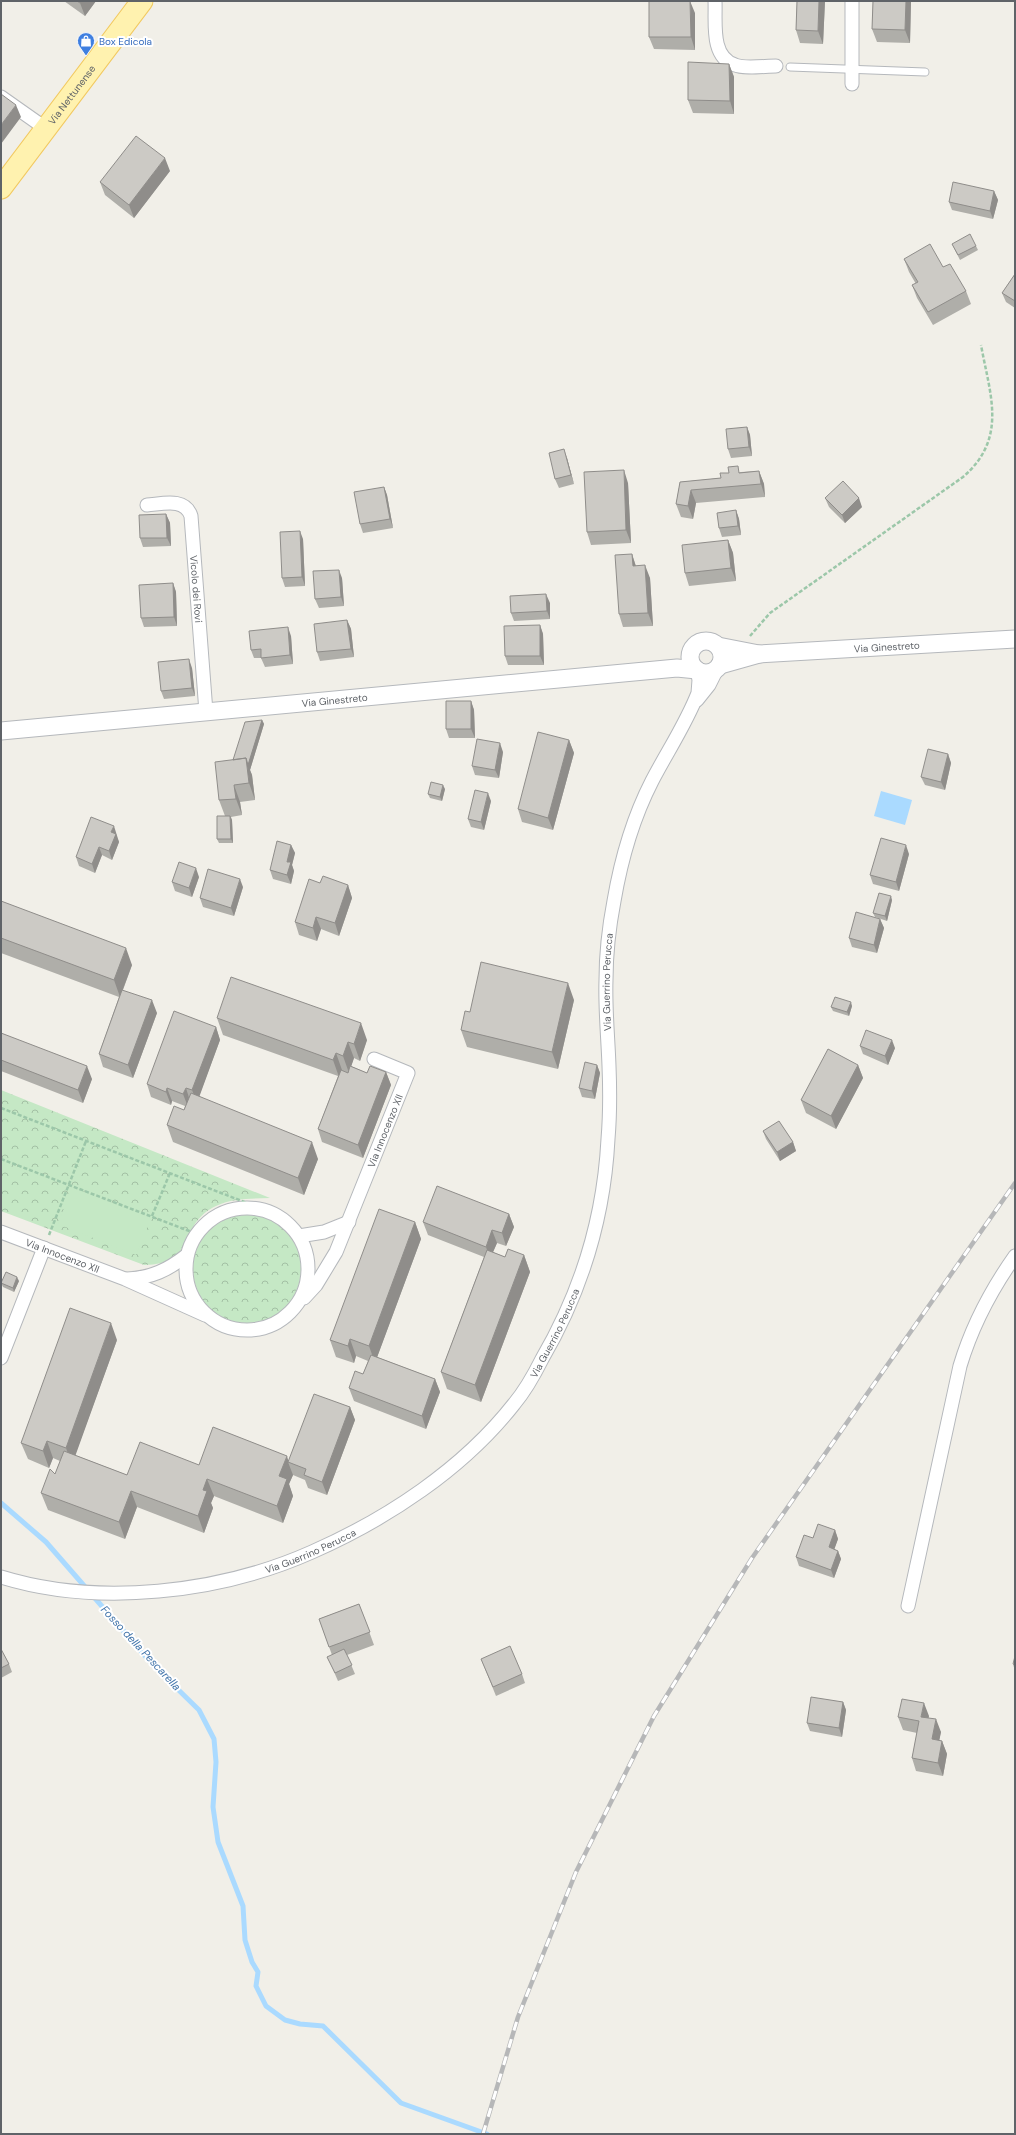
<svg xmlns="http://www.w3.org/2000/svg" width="1016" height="2135" font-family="'DM Sans',sans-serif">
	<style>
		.park { fill: url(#park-crowns) }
		.garden { fill: #c5e8c5 }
		.water { fill: #aadaff }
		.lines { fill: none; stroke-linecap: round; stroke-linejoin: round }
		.stream { stroke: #aadaff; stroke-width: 5 }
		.service-casing { stroke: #b5b8bc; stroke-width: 9 }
		.minor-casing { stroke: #b5b8bc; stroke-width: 15 }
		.tertiary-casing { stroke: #b5b8bc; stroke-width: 19 }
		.primary-casing { stroke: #f2c960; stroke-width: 23 }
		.path { stroke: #9cc7a9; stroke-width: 2.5; stroke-dasharray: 4 2; stroke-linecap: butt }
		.service { stroke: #fff; stroke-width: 7 }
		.minor { stroke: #fff; stroke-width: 13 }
		.tertiary { stroke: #fff; stroke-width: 17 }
		.primary { stroke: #fff2af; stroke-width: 21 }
		.rail-casing { stroke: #b6b7b8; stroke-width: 4.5 }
		.rail { stroke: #fff; stroke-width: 3; stroke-dasharray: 9; stroke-linecap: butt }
		.wall { fill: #afaea9 }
		.shaded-wall { fill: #8f8d8a }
		.building { fill: #cccac5; stroke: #8f8d8a }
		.labels { text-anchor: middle; stroke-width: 4; stroke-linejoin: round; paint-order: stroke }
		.shop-label { font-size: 10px; fill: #366cbe; stroke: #fff; text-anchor: start }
		.street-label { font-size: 10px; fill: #5f6368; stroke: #fff }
		.water-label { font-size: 11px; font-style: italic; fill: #4174aa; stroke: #fff }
	</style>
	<defs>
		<pattern id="park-crowns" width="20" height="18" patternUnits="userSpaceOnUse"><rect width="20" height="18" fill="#c5e8c5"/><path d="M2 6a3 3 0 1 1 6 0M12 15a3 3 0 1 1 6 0" fill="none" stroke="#a3c0a4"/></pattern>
	</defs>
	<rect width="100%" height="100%" fill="#f1efe8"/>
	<!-- park -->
	<path class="park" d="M1 1090 270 1198C251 1199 233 1198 216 1206 176 1225 199 1264 144 1265L1 1211Z
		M193 1269a54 54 0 1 1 108 0a54 54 0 1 1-108 0Z"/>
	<!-- garden -->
	<path class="garden" d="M72 1187 151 1218 136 1255 58 1224Z"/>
	<!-- water -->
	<path class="water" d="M881 791 912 800 905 825 874 816Z"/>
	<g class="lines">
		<!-- stream -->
		<path class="stream" d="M1 1503 46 1542 154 1666 199 1710 214 1739 216 1762 213 1807 218 1842 243 1906 245 1940 252 1962 258 1972 256 1986 266 2006 285 2020 300 2024 323 2026 401 2103 487 2134"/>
		<!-- service casing -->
		<g class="service-casing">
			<path id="service" d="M790 67 925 72"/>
		</g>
		<!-- minor casing -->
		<g class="minor-casing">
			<g id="minor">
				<path d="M715 1C716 22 710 57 735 65 744 69 765 66 776 66"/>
				<path d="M852 84V1"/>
				<path d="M1 97 45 128"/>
				<path id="s1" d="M147 505C162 504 185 497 191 516L206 712"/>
				<path d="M697 700 709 685 717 669"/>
				<circle cx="247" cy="1269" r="61"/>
				<path id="s2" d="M1 1232 125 1279 205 1315"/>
				<path d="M299 1236 324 1232 349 1222"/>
				<path d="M127 1279C151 1278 168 1270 187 1255"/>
				<path id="s3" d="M304 1298 316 1285 336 1252 408 1073 374 1059"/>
				<path d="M1 1358 44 1248"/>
				<path id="s4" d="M1 1577C98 1607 220 1593 312 1552 387 1519 463 1469 514 1404 525 1391 534 1375 542 1359 581 1292 604 1217 608 1139 610 1115 610 1090 609 1066 608 1037 605 1009 606 980 606 954 609 927 614 901 621 860 633 818 652 781 667 752 686 724 698 693L699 680 697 670"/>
				<path d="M908 1606 960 1366C972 1326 991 1290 1015 1256"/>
			</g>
		</g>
		<!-- tertiary casing -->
		<g class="tertiary-casing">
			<g id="tertiary">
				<circle cx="706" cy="657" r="16"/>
				<path d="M718 646 759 654 720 665"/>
				<path id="s5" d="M759 654 1015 639"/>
				<path id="s6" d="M1 731 677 668 697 670"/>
			</g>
		</g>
		<!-- primary casing -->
		<g class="primary-casing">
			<g id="primary">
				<path id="s7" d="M1 188 142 1"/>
			</g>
		</g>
		<!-- path -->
		<path class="path" d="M750 636 770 613 963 477C1008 438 990 395 981 345
			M1 1108 260 1208
			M1 1159 197 1234
			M152 1216 170 1173
			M49 1235 86 1141"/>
		<!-- service -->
		<use href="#service" class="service"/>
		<!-- minor -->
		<use href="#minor" class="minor"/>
		<!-- tertiary -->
		<use href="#tertiary" class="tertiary"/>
		<!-- primary -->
		<use href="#primary" class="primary"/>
		<!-- rail casing -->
		<g class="rail-casing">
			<path id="rail" d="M483 2134 518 2017 576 1872 654 1716 752 1558 1015 1183"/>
		</g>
		<!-- rail -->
		<use href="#rail" class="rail"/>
	</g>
	<!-- wall -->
	<path class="wall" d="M64 1H96L85 16Z
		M797 1H825L823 44 800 43 796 30Z
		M873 1H911L910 43 877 42 872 29Z
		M695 13V50L654 49 649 37Z
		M729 64 734 77V114L693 113 688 100Z
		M170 171 134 218 105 195 100 182Z
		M994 191 998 200 993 219 952 210 949 202Z
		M952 244 976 246 978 250 960 260Z
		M904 259 943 267 966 291 971 304 933 325 917 298 912 285 916 284 909 272Z
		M1015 274V308L1006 302 1002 293Z
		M747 427 750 435 752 456 731 458 728 449Z
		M567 458 574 484 559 488 555 479Z
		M759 471 764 484 765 497 696 503 693 519 681 517 676 504 680 482 721 478 741 472Z
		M628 483 631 543 591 545 587 532Z
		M384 487 387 495 393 528 363 533 360 524Z
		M825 498 862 507 845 523 829 507Z
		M736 510 739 519 741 535 722 537 719 528Z
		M166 514 170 523 171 546 143 547 140 538Z
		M303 539 305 586 285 587 282 578Z
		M728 540 733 553 736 581 689 586 685 573Z
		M632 554 636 566 650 578 653 626 623 627 619 614Z
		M342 578 344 606 319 608 315 599Z
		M173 583 176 592 177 626 144 627 141 618Z
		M550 603V619L514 621 511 613Z
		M347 620 351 629 354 657 320 661 317 652Z
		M540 625 543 634 544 665H508L505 656Z
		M291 636 293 664 265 667 261 658H254L251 650Z
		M192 668 195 696 164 699 161 691Z
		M471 701 474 710 475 738H449L446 729Z
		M262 720 264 724 250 770 252 775 255 800 240 802 242 815 231 817 232 820 233 843H219L217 839 225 816 219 800Z
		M569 740 574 753 553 830 522 822 518 809Z
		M503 752 499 778 475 775 472 766Z
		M948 754 951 763 945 790 925 785 921 777Z
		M445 789 442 801 430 798 428 794Z
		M491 801 484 830 471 827 468 819Z
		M116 835 119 842 112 860 102 855 95 873 79 866 76 857 117 835Z
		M291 845 295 853 292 865 294 871 291 884 273 879 270 870Z
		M909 854 899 891 873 884 870 875Z
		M199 877 192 897 175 891 172 882Z
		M320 883 348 885 352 898 339 936 321 929 317 941 299 935 295 922Z
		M243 887 234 916 203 907 200 898Z
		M892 900 887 921 875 917 873 913Z
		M1 901 132 965 123 990 157 1013 133 1078 103 1067 99 1054 119 997 1 953Z
		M880 919 884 928 877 953 852 947 849 938Z
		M574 1000 558 1069 467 1047 461 1030Z
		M852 1006 849 1016 833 1011 831 1007Z
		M217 1018 367 1040 360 1061 354 1058 351 1066 367 1073 386 1072 391 1085 363 1158 322 1142 318 1129 338 1076 223 1035Z
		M216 1027 220 1040 199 1096 318 1159 304 1195 173 1142 167 1125 184 1110 185 1106 172 1101 171 1105 151 1097 147 1084Z
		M1 1033 92 1079 83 1103 1 1071Z
		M860 1046 895 1048 888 1065 863 1054Z
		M597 1065 600 1073 595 1099 582 1097 579 1088Z
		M858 1065 863 1078 836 1129 806 1113 801 1100Z
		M763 1131 793 1142 796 1151 780 1161 766 1139Z
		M509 1214 514 1227 506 1246 497 1243 493 1252 505 1257 524 1255 530 1272 481 1402 447 1389 441 1372 484 1257 428 1235 423 1222Z
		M415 1222 421 1239 377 1357 435 1379 440 1392 426 1429 354 1401 349 1388 363 1374 368 1361 356 1356 354 1363 336 1357 330 1340Z
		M19 1281 14 1292 3 1287 1 1283Z
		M117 1340 75 1455 127 1475 199 1465 289 1460 350 1407 355 1420 327 1495 308 1488 305 1480 293 1475 289 1484 293 1496 283 1523 214 1496 211 1503 213 1508 204 1533 137 1507 125 1539 48 1510 41 1493 55 1474 60 1461 53 1458 49 1468 28 1459 21 1443Z
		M835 1530 838 1539 834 1549 838 1551 841 1559 834 1578 799 1566 796 1557 813 1538Z
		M359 1604 374 1645 347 1655 355 1674 338 1681 331 1665 327 1657 332 1655 319 1619Z
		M1 1649 9 1664 12 1672 1 1678Z
		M1015 1656V1671L1013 1664Z
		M481 1659 522 1674 525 1683 496 1696Z
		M843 1702 846 1710 842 1737 810 1731 807 1723Z
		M929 1716 928 1718 941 1732 939 1740 942 1741 947 1754 943 1776 916 1771 912 1758 917 1733 903 1730 898 1717Z"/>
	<!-- shaded-wall -->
	<path class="shaded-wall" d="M82 1H96L85 16 80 3Z
		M690 1 695 13V50L691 37Z
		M819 1H825L823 44 818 31Z
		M906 1H911L910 43 905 30Z
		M729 64 734 77V114L730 101Z
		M16 105 21 117 1 144V125Z
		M165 158 170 171 134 218 129 205Z
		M994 191 998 200 993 219 990 211Z
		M747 427 750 435 752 456 749 447Z
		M564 449 567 458 574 484 571 475Z
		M624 470 628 483 631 543 626 530Z
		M759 471 764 484 765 497 761 484Z
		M384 487 387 495 393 528 390 519Z
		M691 490 696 503 693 519 688 506Z
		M859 498 862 507 845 523 842 515Z
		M736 510 739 519 741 535 738 526Z
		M166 514 170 523 171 546 167 538Z
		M300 531 303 539 305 586 302 577Z
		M728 540 733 553 736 581 731 568Z
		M632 554 636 567 633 566Z
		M645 565 650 578 653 626 648 613Z
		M339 570 342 578 344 606 341 597Z
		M173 583 176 592 177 626 174 617Z
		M546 594 550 603V619L547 611Z
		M347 620 351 629 354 657 351 649Z
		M540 625 543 634 544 665 540 656Z
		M288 627 291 636 293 664 290 655Z
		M189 659 192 668 195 696 192 688Z
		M471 701 474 710 475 738 471 729Z
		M262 720 264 724 250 770 252 775 255 800 249 783 246 758Z
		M569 740 574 753 553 830 548 818Z
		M500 743 503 752 499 778 495 770Z
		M948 754 951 763 945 790 941 782Z
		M234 785 240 802 242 815 236 799Z
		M443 785 445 789 442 801 440 797Z
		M488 793 491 801 484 830 481 822Z
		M230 816 232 820 233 843 231 839Z
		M114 826 119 842 112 860 109 851 111 832Z
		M291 845 295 853 292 865 294 871 291 884 287 875V862Z
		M906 845 909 854 899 891 896 882Z
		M99 847 102 855 95 873 92 864Z
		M196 868 199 877 192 897 189 888Z
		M240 879 243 887 234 916 231 908Z
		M348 885 352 898 339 936 335 923Z
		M891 896 892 900 887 921 885 916Z
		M316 917 321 929 317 941 313 928Z
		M880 919 884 928 877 953 874 945Z
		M126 948 132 965 120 997 114 980Z
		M568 983 574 1000 558 1069 552 1052Z
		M152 1000 157 1013 133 1078 128 1065Z
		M851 1002 852 1006 849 1016 847 1012Z
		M361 1023 367 1040 360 1061 354 1044Z
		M216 1027 220 1040 197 1103 192 1090Z
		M892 1040 895 1048 888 1065 885 1056Z
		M348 1042 354 1058 349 1073 343 1056Z
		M336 1053 342 1070 339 1077 333 1060Z
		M597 1065 600 1073 595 1099 592 1091Z
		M858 1065 863 1078 836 1129 831 1116Z
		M87 1066 92 1079 83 1103 78 1090Z
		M386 1072 391 1085 363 1158 358 1145Z
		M167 1088 172 1101 171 1105 166 1092Z
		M186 1088 190 1101 188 1107 183 1094Z
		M312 1142 318 1159 304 1195 298 1178Z
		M793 1142 796 1151 780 1161 777 1152Z
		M509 1214 514 1227 506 1246 502 1233Z
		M415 1222 421 1239 375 1363 369 1346Z
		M492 1230 497 1243 490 1259 486 1247Z
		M524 1255 530 1272 481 1402 475 1385Z
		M17 1277 19 1281 14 1292 13 1288Z
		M111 1323 117 1340 72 1465 66 1448Z
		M350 1339 356 1356 354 1363 348 1346Z
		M435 1379 440 1392 426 1429 422 1416Z
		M350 1407 355 1420 327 1495 322 1482Z
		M47 1441 53 1458 49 1468 43 1451Z
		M287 1456 289 1463 288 1462 293 1475 289 1484 293 1496 283 1523 277 1506 279 1476Z
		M207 1479 214 1496 211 1503 213 1508 204 1533 198 1516 203 1490Z
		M131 1491 137 1507 125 1539 119 1522Z
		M835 1530 838 1539 832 1556 829 1547Z
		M838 1551 841 1559 834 1578 831 1570Z
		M843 1702 846 1710 842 1737 839 1728Z
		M924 1703 929 1716 926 1729 921 1717Z
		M936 1719 941 1732 937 1752 932 1739Z
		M942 1741 947 1754 943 1776 938 1763Z"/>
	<!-- building -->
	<path class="building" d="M77 1H82L80 3Z
		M649 1H690L691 37H649Z
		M797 1H819L818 31 796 30Z
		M873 1H906L905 30 872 29Z
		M688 62 729 64 730 101 688 100Z
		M1 94 16 105 1 125Z
		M136 136 165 158 129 205 100 182Z
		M953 182 994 191 990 211 949 202Z
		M970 234 976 246 958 255 952 244Z
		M930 244 943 267 950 264 966 291 928 312 912 285 918 282 904 259Z
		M1015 274V301L1002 293Z
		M747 427 749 447 728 449 726 429Z
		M564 449 571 475 555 479 549 453Z
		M738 466 739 473 759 471 761 484 691 490 688 506 676 504 680 482 721 478 720 473H729L728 467Z
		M624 470 626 530 587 532 584 472Z
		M843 481 859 498 842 515 825 498Z
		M384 487 390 519 360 524 354 492Z
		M736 510 738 526 719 528 717 513Z
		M166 514 167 538H140L139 515Z
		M300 531 302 577 282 578 280 532Z
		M728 540 731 568 685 573 682 545Z
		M632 554 633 566 645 565 648 613 619 614 615 555Z
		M339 570 341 597 315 599 313 571Z
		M173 583 174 617 141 618 139 585Z
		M546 594 547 611 511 613 510 596Z
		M347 620 351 649 317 652 314 624Z
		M540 625V656H505L504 626Z
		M288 627 290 655 261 658V649L251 650 249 631Z
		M189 659 192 688 161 691 158 662Z
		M446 701H471V729H446Z
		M262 720 248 765 246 758 233 760 245 722Z
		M538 732 569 740 548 818 518 809Z
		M477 739 500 743 495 770 472 766Z
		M928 749 948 754 941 782 921 777Z
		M246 758 249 783 234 785 236 799 219 800 215 762Z
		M431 782 443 785 440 797 428 794Z
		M475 790 488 793 481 822 468 819Z
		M217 816H230L231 839H217Z
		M91 817 114 826 111 832 116 834 109 851 99 847 92 864 76 857Z
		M881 838 906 845 896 882 870 875Z
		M277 841 291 845 287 862H291L287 875 270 870Z
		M179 862 196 868 189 888 172 882Z
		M208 869 240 879 231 908 200 898Z
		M323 876 348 885 335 923 316 917 313 928 295 922 309 879 320 883Z
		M879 893 891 896 885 916 873 913Z
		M1 901 126 948 114 980 1 938Z
		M856 912 880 919 874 945 849 938Z
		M481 962 568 983 552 1052 461 1030 465 1011 470 1012Z
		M231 977 361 1023 354 1044 348 1042 343 1056 336 1053 333 1060 217 1018Z
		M122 990 152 1000 128 1065 99 1054Z
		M835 997 851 1002 847 1012 831 1007Z
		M174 1011 216 1027 192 1090 186 1088 183 1094 167 1088 166 1092 147 1084Z
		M866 1030 892 1040 885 1056 860 1046Z
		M1 1033 87 1066 78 1090 1 1060Z
		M828 1049 858 1065 831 1116 801 1100Z
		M585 1062 597 1065 592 1091 579 1088Z
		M350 1066 367 1073 370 1066 386 1072 358 1145 318 1129 341 1070 348 1073Z
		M191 1093 312 1142 298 1178 167 1125 174 1106 184 1110Z
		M779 1121 793 1142 777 1152 763 1131Z
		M437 1186 509 1214 502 1233 492 1230 486 1247 423 1222Z
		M379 1209 415 1222 369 1346 350 1339 348 1346 330 1340Z
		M508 1249 524 1255 475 1385 441 1372 487 1250 505 1257Z
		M6 1272 17 1277 13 1288 1 1283Z
		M70 1308 111 1323 66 1448 47 1441 43 1451 21 1443Z
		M371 1355 435 1379 422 1416 349 1388 355 1371 363 1374Z
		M314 1394 350 1407 322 1482 304 1475 306 1469 288 1462Z
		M213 1427 287 1456 279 1476 287 1479 277 1506 207 1479 203 1490 207 1491 198 1516 131 1491 119 1522 41 1493 50 1469 55 1474 64 1451 127 1475 140 1442 199 1465Z
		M818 1524 835 1530 829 1547 838 1551 831 1570 796 1557 804 1535 813 1538Z
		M359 1604 370 1632 329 1647 319 1619Z
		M510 1646 522 1674 493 1687 481 1659Z
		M1 1649 9 1664 1 1668Z
		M344 1649 352 1665 335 1673 327 1657Z
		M1015 1656V1665L1013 1664Z
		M811 1697 843 1702 839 1728 807 1723Z
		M902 1699 924 1703 921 1717 936 1719 932 1739 942 1741 938 1763 912 1758 919 1721 898 1717Z"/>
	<!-- icons -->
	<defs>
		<g id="shop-pin" transform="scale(0.9)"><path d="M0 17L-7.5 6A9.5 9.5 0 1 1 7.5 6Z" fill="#3f7fe0" stroke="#fff"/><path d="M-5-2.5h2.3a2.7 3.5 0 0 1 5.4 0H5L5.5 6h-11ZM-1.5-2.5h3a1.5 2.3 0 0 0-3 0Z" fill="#fff"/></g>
	</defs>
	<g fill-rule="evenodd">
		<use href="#shop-pin" x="86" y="41"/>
	</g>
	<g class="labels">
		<!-- shop labels -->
		<g class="shop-label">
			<text x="99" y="45">Box Edicola</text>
		</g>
		<!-- street labels -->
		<g class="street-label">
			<text dy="4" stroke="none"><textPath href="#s7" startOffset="117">Via Nettunense</textPath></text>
			<text dy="4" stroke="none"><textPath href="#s1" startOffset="123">Vicolo dei Rovi</textPath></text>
			<text dy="4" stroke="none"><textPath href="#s5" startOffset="128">Via Ginestreto</textPath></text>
			<text dy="4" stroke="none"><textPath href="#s6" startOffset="335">Via Ginestreto</textPath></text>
			<text dy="4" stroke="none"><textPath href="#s4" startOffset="1013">Via Guerrino Perucca</textPath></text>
			<text dy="4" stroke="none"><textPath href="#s3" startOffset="187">Via Innocenzo XII</textPath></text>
			<text dy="4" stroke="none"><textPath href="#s2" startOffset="66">Via Innocenzo XII</textPath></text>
			<text dy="4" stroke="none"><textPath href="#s4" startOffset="653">Via Guerrino Perucca</textPath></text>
			<text dy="4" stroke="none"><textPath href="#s4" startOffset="317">Via Guerrino Perucca</textPath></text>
		</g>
		<!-- water labels -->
		<g class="water-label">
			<text transform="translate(141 1648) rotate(47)" y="4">Fosso della Pescarella</text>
		</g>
	</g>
	<!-- border -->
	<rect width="1016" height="2135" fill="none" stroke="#5f6368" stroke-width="4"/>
</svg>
